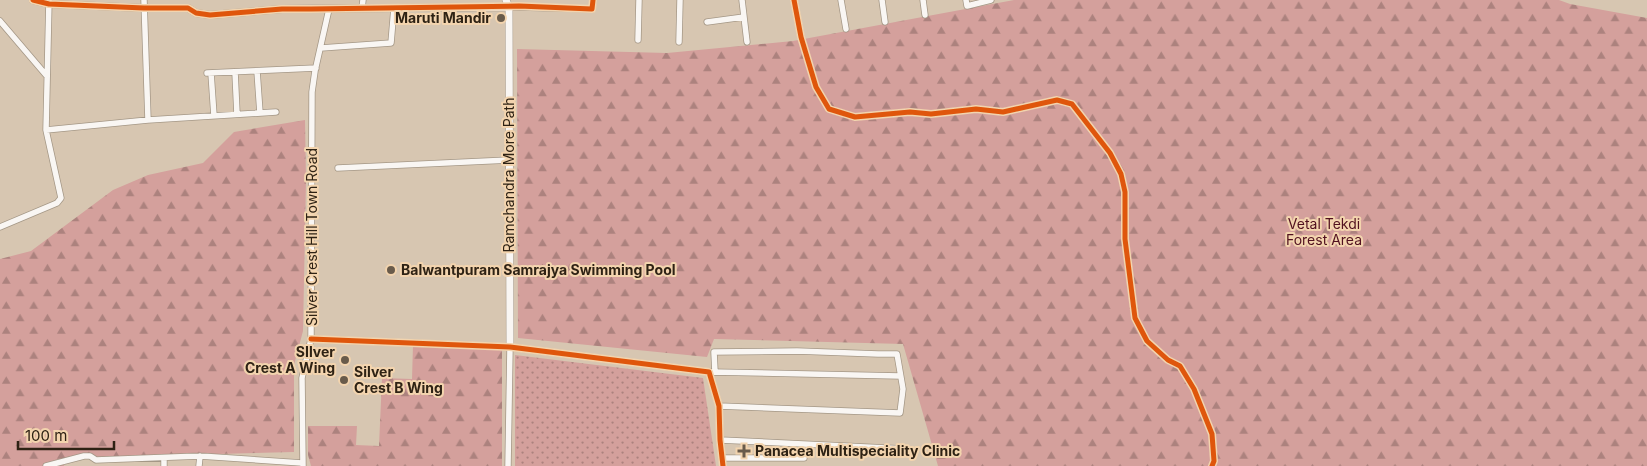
<svg xmlns="http://www.w3.org/2000/svg" width="1647" height="466" font-family="Inter,sans-serif">
	<style>
		.grass { fill: url(#grass-dots) }
		.forest { fill: url(#forest-firs) }
		.lines { fill: none; stroke-linecap: round; stroke-linejoin: round }
		.minor-casing { stroke: #a49786; stroke-width: 7 }
		.tertiary-casing { stroke: #a49786; stroke-width: 8 }
		.minor { stroke: #f9f6f3; stroke-width: 5.5 }
		.tertiary { stroke: #f9f6f3; stroke-width: 7 }
		.cycleway-casing { stroke: #f3d4ae; stroke-width: 8 }
		.cycleway { stroke: #df560c; stroke-width: 5 }
		.poi-dot { fill: #695b4b; stroke: #f3d4ae; stroke-width: 2 }
		.labels { text-anchor: middle; stroke-width: 4; stroke-linejoin: round; paint-order: stroke }
		.poi-label { font-size: 14px; font-weight: bold; fill: #2e2214; stroke: #f3d4ae; text-anchor: start }
		.street-label { font-size: 14px; fill: #2e2214; stroke: #f3d4ae }
		.park-label { font-size: 14px; fill: #51101f; stroke: #f3d4ae }
	</style>
	<defs>
		<pattern id="grass-dots" width="8" height="8" patternUnits="userSpaceOnUse" patternTransform="scale(1.25)"><rect width="8" height="8" fill="#d4a09c"/><path d="M2 2h.1M6 6h.1" fill="none" stroke="#ac827e" stroke-width="1.8" stroke-linecap="round"/></pattern>
		<pattern id="forest-firs" width="22" height="20" patternUnits="userSpaceOnUse" patternTransform="scale(1.25)"><rect width="22" height="20" fill="#d4a09c"/><path d="M5 1l3.5 6h-7zM16 11l3.5 6h-7z" fill="#ac827e"/></pattern>
	</defs>
	<rect width="100%" height="100%" fill="#d7c6b1"/>
	<!-- grass -->
	<path class="grass" d="M515 355 703 378 716 466H515Z"/>
	<!-- forest -->
	<path class="forest" d="M1014 0H1559L1570 4 1647 18V466H938L903 344 714 339 707 357 518 338 517 49 667 53 793 41Z
		M305 120 306 180 303 331 294 365V452L65 458 64 466H0V259L31 251 113 190 148 175 203 163 234 132Z
		M413 345 502 349V466H311L308 455V426H357L356 445 379 446 382 378 412 379Z"/>
	<g class="lines">
		<!-- minor casing -->
		<g class="minor-casing">
			<path id="minor" d="M144 0 148 120
				M742 0 747 42
				M794 0 801 37 816 87 829 109 855 117 910 112 931 114 976 109 1003 112 1057 100 1072 104 1110 153 1121 174 1125 192V239L1135 318 1147 341 1168 360 1180 366 1194 389 1212 434 1214 461 1212 466
				M841 0 846 29
				M882 0 885 22
				M923 0 925 15
				M966 0 967 6 991 0
				M509 7 592 9 593 0
				M362 8 363 0
				M0 21 46 75
				M707 22 744 17
				M638 40 639 0
				M679 42 680 0
				M321 48 391 43 394 8
				M257 71 260 113
				M235 72 237 114
				M207 73 316 68
				M211 73 214 116
				M46 130 148 120 276 112
				M338 168 509 160
				M0 227 57 203 61 198 46 130 49 0
				M311 339 510 347 709 372 719 406 720 440 723 466
				M711 372 900 376
				M715 372 714 352 797 351 878 354H897L903 389 900 413 719 406
				M720 440 907 449
				M164 458V466
				M722 458H804
				M46 466 84 456H90L96 460 200 456 302 463
				M199 466 200 456
				M303 466 302 378 311 339 312 92 315 71 329 9
				M508 466 510 347"/>
		</g>
		<!-- tertiary casing -->
		<g class="tertiary-casing">
			<path id="tertiary" d="M33 0 49 4 144 8H188L196 13 210 15 282 9 509 7
				M506 0 509 7 510 347"/>
		</g>
		<!-- minor -->
		<use href="#minor" class="minor"/>
		<!-- tertiary -->
		<use href="#tertiary" class="tertiary"/>
		<!-- cycleway casing -->
		<g class="cycleway-casing">
			<path id="cycleway" d="M33 0 49 4 144 8H188L196 13 210 15 282 9H311L519 6 592 9 593 0
				M794 0 801 37 816 87 829 109 855 117 910 112 931 114 976 109 1003 112 1057 100 1072 104 1110 153 1121 174 1125 192V239L1135 318 1147 341 1168 360 1180 366 1194 389 1212 434 1214 461 1212 466
				M311 339 510 347 709 372 719 406 720 440 723 466"/>
		</g>
		<!-- cycleway -->
		<use href="#cycleway" class="cycleway"/>
	</g>
	<!-- markers -->
	<g class="poi-dot">
		<circle cx="501" cy="18" r="5"/>
		<circle cx="391" cy="270" r="5"/>
		<circle cx="345" cy="360" r="5"/>
		<circle cx="344" cy="380" r="5"/>
		<path d="M741.5 443.5h5v5h5v5h-5v5h-5v-5h-5v-5h5z"/>
	</g>
	<g class="labels">
		<!-- poi labels -->
		<g class="poi-label">
			<text x="491" y="23" text-anchor="end">Maruti Mandir</text>
			<text x="401" y="275">Balwantpuram Samrajya Swimming Pool</text>
			<text x="335" y="357" text-anchor="end">SIlver<tspan x="335" dy="16">Crest A Wing</tspan></text>
			<text x="354" y="377">Silver<tspan x="354" dy="16">Crest B Wing</tspan></text>
			<text x="755" y="456">Panacea Multispeciality Clinic</text>
		</g>
		<!-- street labels -->
		<g class="street-label">
			<text transform="translate(509 175) rotate(-90)" y="5">Ramchandra More Path</text>
			<text transform="translate(312 237) rotate(-90)" y="5">Silver Crest Hill Town Road</text>
		</g>
		<!-- park labels -->
		<g class="park-label">
			<text x="1324" y="229">Vetal Tekdi<tspan x="1324" dy="16">Forest Area</tspan></text>
		</g>
	</g>
	<!-- scale -->
	<path d="M18 441v8h96v-8" fill="none" stroke="#2e2214" stroke-width="2.5"/>
	<text x="25" y="441" font-size="15" fill="#2e2214" stroke="#f3d4ae" stroke-width="4" paint-order="stroke">100 m</text>
</svg>
